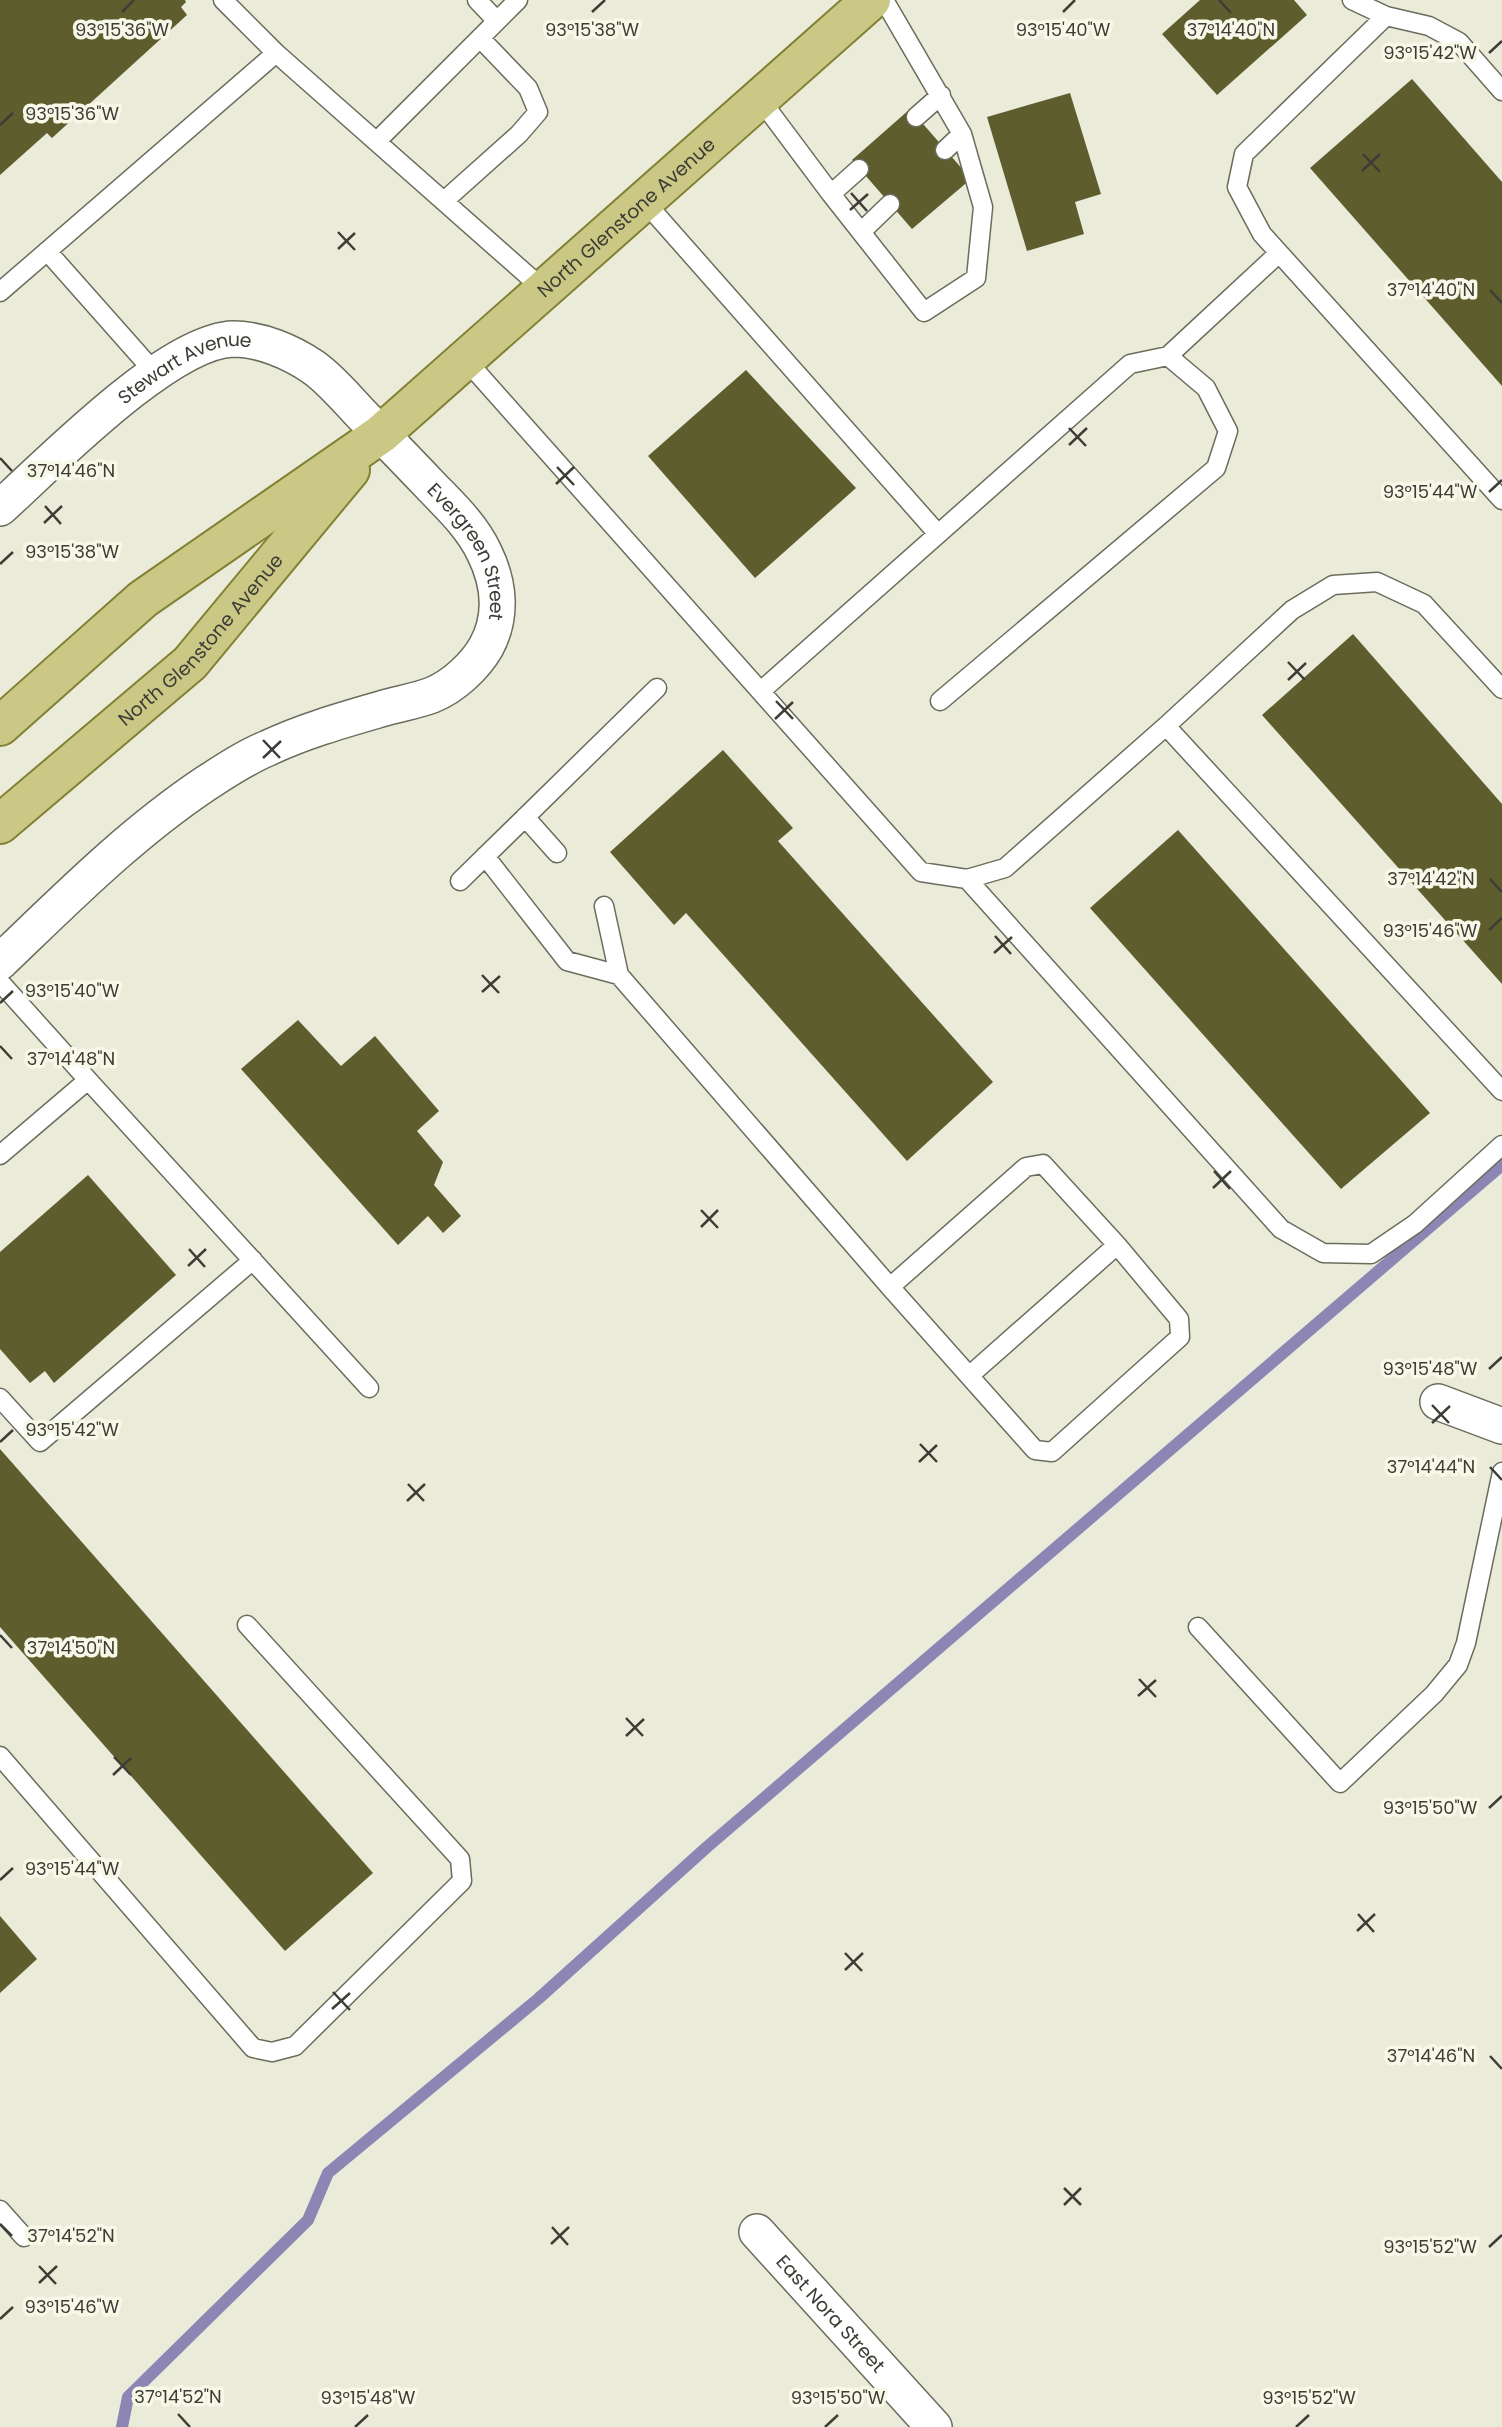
<svg xmlns="http://www.w3.org/2000/svg" width="1502" height="2427" font-family="Poppins,sans-serif">
	<style>
		.lines { fill: none; stroke-linecap: round; stroke-linejoin: round }
		.stream { stroke: #8c86b4; stroke-width: 12 }
		.building { fill: #5e5d2e }
		.lane-casing { stroke: #6c6c5d; stroke-width: 21 }
		.street-casing { stroke: #6c6c5d; stroke-width: 38 }
		.primary-casing { stroke: #828033; stroke-width: 42 }
		.lane { stroke: #fff; stroke-width: 18 }
		.street { stroke: #fff; stroke-width: 35 }
		.primary { stroke: #cac884; stroke-width: 38 }
		.ticks { fill: none; stroke: #3d3d36; stroke-width: 2.5 }
		.labels { text-anchor: middle; stroke-width: 7; stroke-linejoin: round; paint-order: stroke }
		.street-label { font-size: 19px; fill: #3d3d36; stroke: #f8f8e8 }
		.ticks-label { font-size: 18px; text-anchor: middle; fill: #3d3d36; stroke: #f8f8e8; stroke-width: 7; stroke-linejoin: round; paint-order: stroke }
	</style>
	<rect width="100%" height="100%" fill="#ebebda"/>
	<g class="lines">
		<!-- stream -->
		<path class="stream" d="M122 2427 128 2397 308 2220 328 2173 538 1999 707 1847 1502 1165"/>
	</g>
	<!-- building -->
	<path class="building" d="M0 0H185L186 2 181 7 187 15 52 138 47 133 0 175Z
		M1200 0H1294L1307 15 1217 95 1162 34Z
		M1412 79 1502 182V386L1310 168Z
		M1070 93 1101 194 1075 202 1084 234 1027 251 987 117Z
		M910 109 971 179 912 229 852 160Z
		M746 370 856 488 755 578 648 456Z
		M1353 634 1502 804V984L1262 715Z
		M723 750 793 828 778 841 993 1082 907 1161 686 913 674 925 610 852Z
		M1178 830 1430 1113 1341 1189 1090 908Z
		M298 1020 341 1066 375 1036 439 1111 417 1131 443 1162 434 1185 461 1216 443 1233 428 1216 398 1245 241 1069Z
		M88 1175 176 1275 54 1383 45 1371 30 1383 0 1349V1252Z
		M0 1449 373 1873 285 1951 0 1627Z
		M0 1916 37 1959 0 1993Z"/>
	<g class="lines">
		<!-- lane casing -->
		<g class="lane-casing">
			<path id="lane" d="M223 0 276 53 543 289
				M477 0 497 21
				M1352 0 1386 16 1429 26 1459 42 1502 91
				M1386 16 1244 154 1237 187 1262 234 1502 500
				M760 99 831 194 924 312 976 278 983 207 962 134 884 0
				M916 117 941 95
				M377 141 518 0
				M945 150 962 134
				M831 194 859 169
				M444 201 519 134 538 112 528 88 480 38
				M644 201 938 534
				M861 232 890 204
				M47 251 156 374
				M0 292 276 53
				M1168 356 1279 253
				M465 359 921 872 967 879 1005 868 1166 726 1292 610 1333 585 1377 582 1424 604 1502 689
				M761 691 1130 364 1168 356 1206 388 1228 431 1216 468 940 701
				M1166 726 1502 1091
				M525 817 557 853
				M485 856 567 961 619 975 890 1287 1035 1450 1052 1452 1180 1337 1179 1319 1117 1245 1043 1164 1026 1167 890 1287
				M967 879 1281 1229 1323 1253 1371 1254 1415 1224 1502 1145
				M460 881 657 688
				M604 906 619 975
				M0 982 88 1080 0 1155
				M88 1080 369 1388
				M969 1376 1117 1245
				M0 1398 40 1442 253 1260
				M1198 1627 1340 1783 1434 1694 1458 1665 1466 1643 1502 1472
				M0 1756 253 2048 272 2052 295 2046 462 1881 460 1859 247 1625
				M0 2210 24 2237"/>
		</g>
		<!-- street casing -->
		<g class="street-casing">
			<g id="street">
				<path id="s1" d="M0 508C50 463 168 341 233 339 261 339 291 352 313 367 333 381 349 402 365 418 387 440 409 463 430 485 450 506 471 525 484 552 499 582 503 616 486 647 475 666 454 686 432 695 416 701 398 704 381 709 343 720 304 731 268 748 246 757 225 771 205 784 129 835 66 899 0 962"/>
				<path d="M1438 1402 1502 1426"/>
				<path id="s2" d="M757 2232 934 2427"/>
			</g>
		</g>
		<!-- primary casing -->
		<g class="primary-casing">
			<g id="primary">
				<path id="s3" d="M0 726 143 599 381 434 871 0"/>
				<path id="s4" d="M0 824 190 663 350 470"/>
			</g>
		</g>
		<!-- lane -->
		<use href="#lane" class="lane"/>
		<!-- street -->
		<use href="#street" class="street"/>
		<!-- primary -->
		<use href="#primary" class="primary"/>
	</g>
	<!-- ticks -->
	<path class="ticks" d="M1219 0 1231 13M122 12 134 0M592 12 605 0M1063 12 1075 0M1489 53 1502 41M0 125 13 113M1363 154 1380 172M1362 171 1380 154M851 193 867 211M850 210 868 194M338 232 355 250M338 249 355 233M1490 290 1502 303M1069 428 1086 446M1069 445 1087 428M0 458 12 471M557 467 574 485M556 484 574 467M1489 492 1502 480M45 506 61 524M44 523 62 506M0 564 13 552M1288 662 1305 680M1288 680 1306 663M776 701 793 719M775 719 793 702M263 740 280 758M263 758 281 741M1490 879 1502 892M1489 930 1502 918M995 936 1011 954M994 953 1012 937M482 975 499 993M482 992 500 976M0 1003 13 991M0 1046 12 1059M1214 1171 1230 1189M1213 1188 1231 1171M701 1210 718 1228M701 1227 718 1210M189 1249 205 1267M188 1266 206 1249M1489 1369 1502 1357M1432 1405 1449 1423M1432 1423 1450 1406M0 1442 13 1430M920 1444 937 1462M919 1462 937 1445M1490 1467 1502 1480M408 1484 424 1501M407 1501 425 1484M0 1635 12 1648M1139 1679 1156 1697M1138 1696 1156 1680M626 1718 643 1736M626 1736 644 1719M114 1757 131 1775M113 1775 131 1758M1489 1808 1502 1796M0 1880 13 1868M1358 1914 1374 1932M1357 1931 1375 1914M845 1953 862 1971M845 1970 863 1953M333 1992 350 2010M332 2009 350 1993M1490 2056 1502 2069M1064 2188 1081 2205M1064 2205 1081 2188M0 2224 12 2236M552 2227 568 2245M551 2244 569 2227M1489 2247 1502 2235M39 2266 56 2284M39 2283 57 2266M0 2319 13 2307M178 2414 190 2427M355 2427 368 2415M825 2427 838 2415M1296 2427 1309 2415"/>
	<g class="labels">
		<!-- street labels -->
		<g class="street-label">
			<text dy="7" stroke="none"><textPath href="#s3" startOffset="808">North Glenstone Avenue</textPath></text>
			<text dy="7" stroke="none"><textPath href="#s1" startOffset="236">Stewart Avenue</textPath></text>
			<text dy="7" stroke="none"><textPath href="#s1" startOffset="623">Evergreen Street</textPath></text>
			<text dy="7" stroke="none"><textPath href="#s4" startOffset="273">North Glenstone Avenue</textPath></text>
			<text dy="7" stroke="none"><textPath href="#s2" startOffset="110">East Nora Street</textPath></text>
		</g>
	</g>
	<g class="ticks-label">
		<text x="122" y="36">93°15'36"W</text>
		<text x="592" y="36">93°15'38"W</text>
		<text x="1063" y="36">93°15'40"W</text>
		<text x="1231" y="36">37°14'40"N</text>
		<text x="1430" y="59">93°15'42"W</text>
		<text x="72" y="120">93°15'36"W</text>
		<text x="1431" y="296">37°14'40"N</text>
		<text x="71" y="477">37°14'46"N</text>
		<text x="1430" y="498">93°15'44"W</text>
		<text x="72" y="558">93°15'38"W</text>
		<text x="1431" y="885">37°14'42"N</text>
		<text x="1430" y="937">93°15'46"W</text>
		<text x="72" y="997">93°15'40"W</text>
		<text x="71" y="1065">37°14'48"N</text>
		<text x="1430" y="1375">93°15'48"W</text>
		<text x="72" y="1436">93°15'42"W</text>
		<text x="1431" y="1473">37°14'44"N</text>
		<text x="71" y="1654">37°14'50"N</text>
		<text x="1430" y="1814">93°15'50"W</text>
		<text x="72" y="1875">93°15'44"W</text>
		<text x="1431" y="2062">37°14'46"N</text>
		<text x="71" y="2242">37°14'52"N</text>
		<text x="1430" y="2253">93°15'52"W</text>
		<text x="72" y="2313">93°15'46"W</text>
		<text x="178" y="2403">37°14'52"N</text>
		<text x="368" y="2404">93°15'48"W</text>
		<text x="838" y="2404">93°15'50"W</text>
		<text x="1309" y="2404">93°15'52"W</text>
	</g>
</svg>
